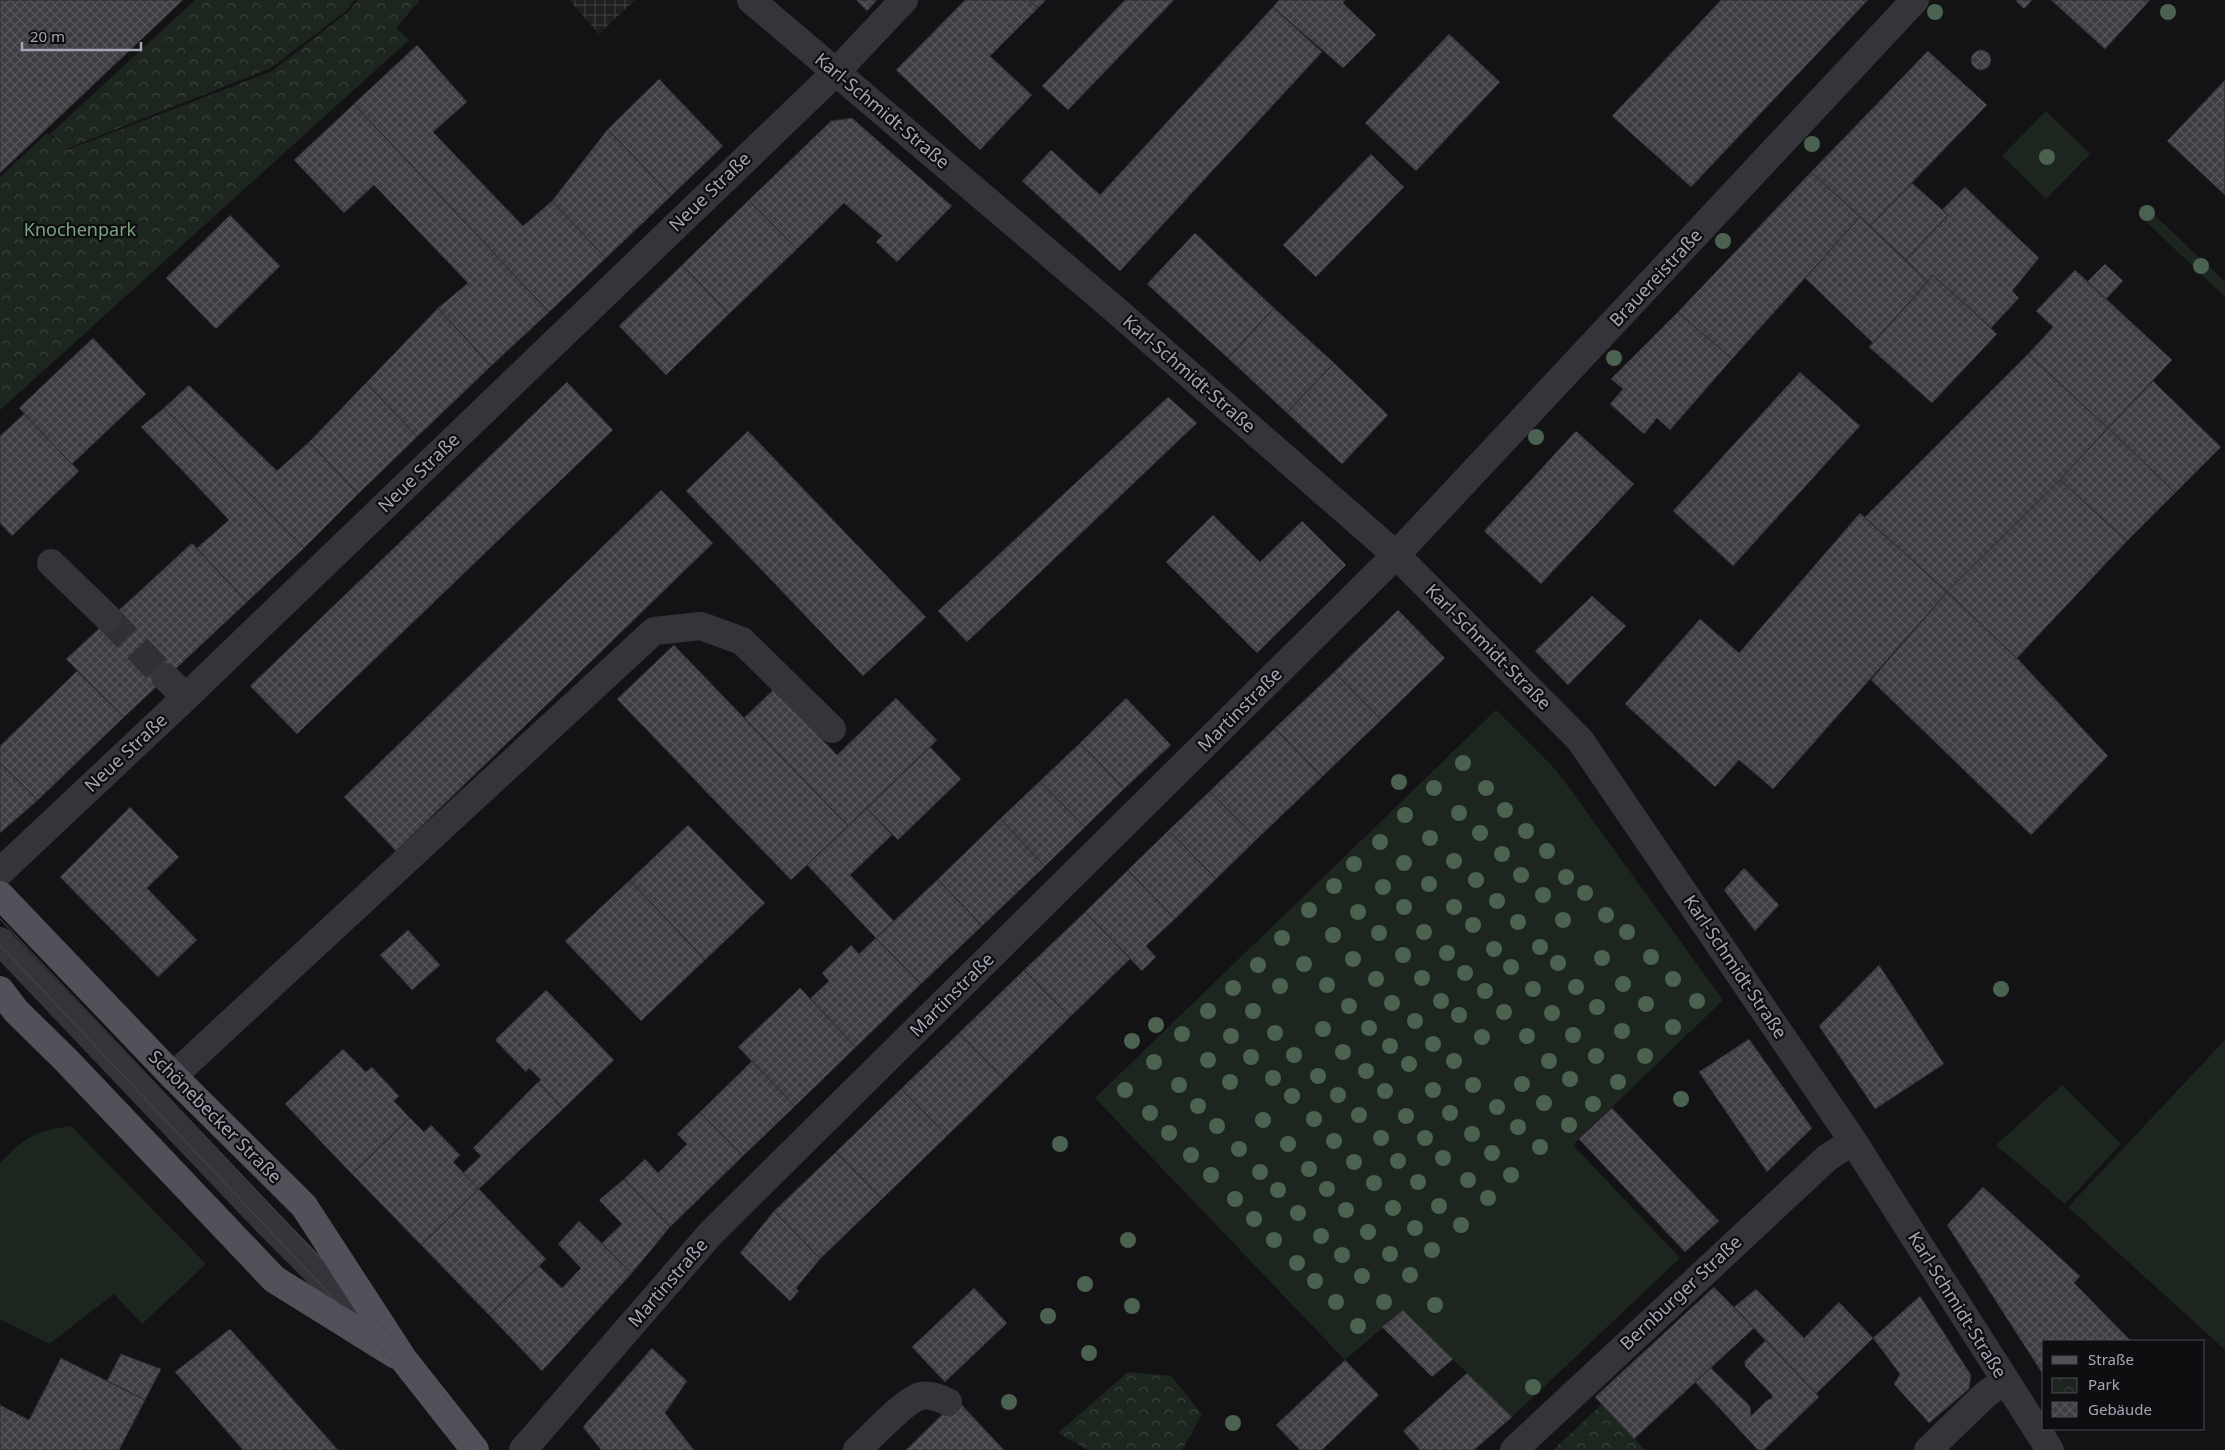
<svg xmlns="http://www.w3.org/2000/svg" width="2225" height="1450" font-family="'Noto Sans',sans-serif">
	<style>
		.industrial { fill: url(#industrial-grid) }
		.green { fill: #1d251f }
		.park { fill: url(#park-crowns) }
		.building { fill: url(#building-cross-hatch); stroke: #2d2d31 }
		.lines { fill: none; stroke-linecap: round; stroke-linejoin: round }
		.minor-tunnel { stroke: #303135; stroke-width: 28; stroke-dasharray: 28 14; stroke-linecap: butt }
		.minor { stroke: #34343a; stroke-width: 28 }
		.major { stroke: #505159; stroke-width: 28 }
		.tram { stroke: #494a51; stroke-width: 1 }
		.tree { fill: #4c6250 }
		.labels { text-anchor: middle; stroke-width: 4.5; stroke-linejoin: round; paint-order: stroke }
		.street-label { font-size: 18px; fill: #a4a8b6; stroke: #0e0e10 }
		.park-label { font-size: 18px; fill: #7aa281; stroke: #0e0e10 }
	</style>
	<defs>
		<pattern id="industrial-grid" width="8" height="8" patternUnits="userSpaceOnUse" patternTransform="scale(1.25)"><rect width="8" height="8" fill="#1f1f22"/><path d="M0 4h8M4 0v8" fill="none" stroke="#3d3d40"/></pattern>
		<pattern id="park-crowns" width="20" height="18" patternUnits="userSpaceOnUse" patternTransform="scale(1.25)"><rect width="20" height="18" fill="#1d251f"/><path d="M2 6a3 3 0 1 1 6 0M12 15a3 3 0 1 1 6 0" fill="none" stroke="#3b423d"/></pattern>
		<pattern id="building-cross-hatch" width="8" height="8" patternUnits="userSpaceOnUse" patternTransform="scale(1.25)"><rect width="8" height="8" fill="#3d3d42"/><path d="M0 0l8 8M0 8l8-8" fill="none" stroke="#56565b"/></pattern>
	</defs>
	<rect width="100%" height="100%" fill="#131315"/>
	<!-- industrial -->
	<path class="industrial" d="M569 0H635L599 34Z"/>
	<!-- green -->
	<path class="green" d="M2046 111 2090 154 2046 199 2002 156Z
		M2145 206 2225 282V297L2138 214Z
		M1496 710 1557 771 1723 1000 1573 1145 1680 1258 1512 1417 1403 1310 1345 1360 1095 1098Z
		M2225 1040V1350L2068 1207Z
		M2062 1085 2121 1144 2065 1204 1996 1145Z
		M71 1126 206 1264 142 1324 114 1294 49 1344 0 1319V1163C26 1137 34 1131 71 1126Z"/>
	<!-- park -->
	<path class="park" d="M195 0H354L347 10 271 68 66 149 50 134Z
		M358 0H420L396 28 409 40 0 410V177L47 133 67 150 272 71 348 12Z
		M1128 1372 1171 1376 1202 1414 1182 1450H1088L1058 1433Z
		M1602 1404 1645 1450H1553Z"/>
	<!-- building -->
	<path class="building" d="M0 0H183L0 173Z
		M856 0H877L867 11Z
		M965 0H1029L1038 8 990 56 1032 95 980 150 896 70Z
		M1029 0H1046L1038 8Z
		M1125 0H1174L1068 110 1042 86Z
		M1279 0H1345L1343 3 1376 35 1343 68 1273 7Z
		M1721 0H1868L1691 187 1612 116Z
		M2015 0H2032L2024 9Z
		M2051 0H2150L2105 49Z
		M1273 7 1322 52 1120 271 1022 181 1051 150 1100 195Z
		M1449 34 1500 82 1416 171 1365 123Z
		M417 45 467 102 433 132 523 226 552 201 606 258 549 312 354 104Z
		M1971 60a10 10 0 1 1 20 0a10 10 0 1 1-20 0Z
		M1928 51 1987 105 1870 226 1811 172Z
		M659 79 723 146 671 196 608 129Z
		M2225 80V195L2167 141Z
		M354 104 549 312 491 366 438 308 468 283 374 185 344 213 294 160Z
		M852 118 952 206 897 262 876 242 882 236 844 203 797 249 749 200 831 121Z
		M608 129 671 196 606 258 552 201Z
		M1371 154 1404 187 1316 277 1283 245Z
		M1811 172 1860 217 1732 359 1678 312Z
		M1912 183 1948 215 1906 260 1870 226Z
		M1965 187 2039 258 2012 291 2019 298 1991 328 1933 275 1928 282 1906 260 1948 215 1942 210Z
		M749 200 797 249 729 314 682 265Z
		M230 215 280 266 216 329 166 278Z
		M1860 217 1928 282 1873 343 1805 278Z
		M1195 233 1274 308 1228 358 1147 284Z
		M2105 264 2123 281 2106 299 2087 282Z
		M682 265 729 314 666 375 619 326Z
		M2075 270 2172 360 2108 428 2028 354 2053 327 2036 311Z
		M1933 275 1997 334 1932 403 1869 347Z
		M438 308 491 366 417 437 366 383Z
		M1274 308 1334 363 1287 413 1228 358Z
		M1678 312 1732 359 1670 430 1657 418 1644 434 1610 404 1623 389 1611 379Z
		M93 338 146 394 72 464 19 408Z
		M2028 354 2108 428 2060 480 1947 592 1865 517Z
		M1334 363 1388 415 1342 464 1287 413Z
		M1800 372 1860 426 1733 566 1673 511Z
		M2153 381 2221 447 2175 493 2108 428Z
		M567 382 613 430 297 734 250 686Z
		M366 383 417 437 358 494 309 442Z
		M189 385 277 471 309 442 358 494 304 548 164 408Z
		M1168 397 1197 423 967 642 938 611Z
		M164 408 304 548 247 602 197 548 229 520 141 427Z
		M24 414 79 471 12 536 0 523V436Z
		M2108 428 2175 493 2127 541 2060 480Z
		M748 431 926 617 863 676 686 491Z
		M1576 431 1634 484 1541 584 1484 531Z
		M2060 480 2127 541 2017 658 1947 592Z
		M661 490 713 543 396 851 344 797Z
		M1860 513 1947 592 1773 789 1739 760 1715 787 1625 704 1700 619 1739 653Z
		M1213 515 1260 562 1302 521 1346 565 1257 653 1166 562Z
		M192 543 247 602 124 717 66 659Z
		M1947 592 2017 658 2108 756 2031 835 1871 680Z
		M1592 596 1626 626 1568 685 1535 651Z
		M1398 610 1445 658 1381 720 1334 672Z
		M674 645 848 826 791 880 617 699Z
		M77 671 124 717 38 800 0 763V746Z
		M1334 672 1381 720 1322 777 1275 728Z
		M774 689 837 755 896 698 937 740 848 826 744 718Z
		M1126 698 1171 745 1124 789 1080 743Z
		M1275 728 1322 777 1257 839 1210 791Z
		M1080 743 1124 789 1085 827 1040 781Z
		M930 747 961 779 898 840 867 808Z
		M0 763 38 800 0 833Z
		M1040 781 1085 827 1045 866 1000 819Z
		M1210 791 1257 839 1216 879 1169 830Z
		M130 807 179 857 147 888 197 940 158 977 60 877Z
		M867 808 892 835 850 875 894 921 876 938 807 865Z
		M1000 819 1045 866 982 926 938 879Z
		M688 825 765 903 705 960 630 880Z
		M1169 830 1216 879 1175 919 1128 870Z
		M1744 868 1779 905 1755 931 1724 890Z
		M1128 870 1175 919 1146 946 1156 957 1142 971 1085 912Z
		M938 879 982 926 921 984 876 938Z
		M630 880 705 960 641 1021 565 941Z
		M1085 912 1130 959 1070 1017 1024 970Z
		M408 930 440 965 412 990 380 955Z
		M876 938 921 984 856 1047 810 999 829 981 822 973 851 945 859 954Z
		M1879 965 1944 1064 1875 1109 1819 1026Z
		M1024 970 1070 1017 1005 1080 959 1033Z
		M800 988 856 1047 795 1106 738 1047Z
		M546 990 614 1060 563 1109 538 1082 541 1080 529 1068 526 1072 495 1040Z
		M959 1033 1005 1080 947 1136 901 1089Z
		M1749 1039 1812 1128 1767 1172 1699 1072Z
		M343 1049 366 1072 372 1067 399 1096 394 1101 410 1118 352 1174 285 1104Z
		M752 1061 795 1106 743 1156 700 1112Z
		M538 1082 563 1109 479 1189 463 1173 481 1156 473 1148Z
		M901 1089 947 1136 882 1199 836 1152Z
		M1612 1108 1719 1221 1685 1252 1579 1139Z
		M700 1112 743 1156 670 1227 624 1179 645 1159 658 1173 687 1144 677 1134Z
		M410 1118 424 1132 431 1125 460 1155 453 1162 479 1189 421 1245 352 1174Z
		M836 1152 882 1199 820 1259 774 1211Z
		M624 1179 670 1227 632 1273 602 1243 622 1224 599 1200Z
		M1983 1187 2080 1276 2074 1283 2131 1341H2044V1376L1947 1225Z
		M479 1189 546 1259 489 1315 421 1245Z
		M774 1211 820 1259 796 1288 799 1291 790 1301 740 1253Z
		M579 1221 632 1273 542 1371 489 1315 539 1266 562 1288 581 1268 558 1244Z
		M1714 1287 1754 1328 1634 1439 1595 1397Z
		M974 1288 1007 1323 945 1382 912 1347Z
		M1756 1289 1804 1338 1839 1302 1873 1338 1816 1394 1734 1307Z
		M1920 1296 1971 1375 1969 1389 1929 1423 1894 1384 1900 1374 1873 1338Z
		M1403 1310 1453 1359 1432 1377 1382 1327Z
		M230 1329 267 1370 338 1450H243L175 1372Z
		M1766 1340 1819 1397 1764 1450H1758L1695 1382 1711 1368 1750 1406 1751 1416 1766 1401 1772 1398V1395L1745 1366V1361Z
		M652 1348 687 1381 665 1413 694 1450H601L583 1427Z
		M121 1354 161 1369 145 1400 107 1381Z
		M61 1358 145 1400 119 1450H0V1405L29 1420Z
		M1345 1360 1379 1395 1322 1450H1300L1276 1425Z
		M1467 1373 1512 1417 1474 1450H1420L1403 1431Z
		M957 1400 1004 1450H906Z"/>
	<g class="lines">
		<!-- minor-tunnel -->
		<path class="minor-tunnel" d="M108 618 165 677"/>
		<!-- minor -->
		<path class="minor" d="M751 0 1111 306 1396 555 1580 740 1853 1141 2050 1450
			M51 563 108 618
			M165 677 186 697
			M0 872 186 697 836 72 904 0
			M0 941 265 1220 382 1338
			M173 1076 654 631 701 626 742 641 832 729
			M523 1450 711 1233 1396 555 1915 0
			M857 1450C870 1438 906 1399 921 1396 930 1394 940 1398 948 1402
			M1514 1450 1827 1158 1853 1141
			M1928 1450 1986 1394 2005 1381"/>
		<!-- major -->
		<path class="major" d="M0 895 173 1076 304 1206 404 1360 475 1450
			M0 990 16 1011 66 1060 274 1279 396 1355"/>
		<!-- tram -->
		<path class="tram" d="M0 919 342 1281 448 1400 486 1450
			M0 945 375 1342 434 1408 465 1450"/>
	</g>
	<!-- trees -->
	<g class="tree">
		<circle cx="1935" cy="12" r="8"/>
		<circle cx="2168" cy="12" r="8"/>
		<circle cx="1812" cy="144" r="8"/>
		<circle cx="2047" cy="157" r="8"/>
		<circle cx="2147" cy="213" r="8"/>
		<circle cx="1723" cy="241" r="8"/>
		<circle cx="2201" cy="266" r="8"/>
		<circle cx="1614" cy="358" r="8"/>
		<circle cx="1536" cy="437" r="8"/>
		<circle cx="1463" cy="763" r="8"/>
		<circle cx="1399" cy="782" r="8"/>
		<circle cx="1434" cy="788" r="8"/>
		<circle cx="1486" cy="788" r="8"/>
		<circle cx="1505" cy="810" r="8"/>
		<circle cx="1459" cy="813" r="8"/>
		<circle cx="1405" cy="815" r="8"/>
		<circle cx="1526" cy="831" r="8"/>
		<circle cx="1480" cy="833" r="8"/>
		<circle cx="1430" cy="838" r="8"/>
		<circle cx="1380" cy="842" r="8"/>
		<circle cx="1547" cy="851" r="8"/>
		<circle cx="1502" cy="854" r="8"/>
		<circle cx="1454" cy="861" r="8"/>
		<circle cx="1404" cy="863" r="8"/>
		<circle cx="1354" cy="864" r="8"/>
		<circle cx="1521" cy="875" r="8"/>
		<circle cx="1566" cy="877" r="8"/>
		<circle cx="1476" cy="880" r="8"/>
		<circle cx="1429" cy="884" r="8"/>
		<circle cx="1334" cy="886" r="8"/>
		<circle cx="1383" cy="887" r="8"/>
		<circle cx="1585" cy="893" r="8"/>
		<circle cx="1543" cy="895" r="8"/>
		<circle cx="1497" cy="901" r="8"/>
		<circle cx="1404" cy="907" r="8"/>
		<circle cx="1454" cy="907" r="8"/>
		<circle cx="1309" cy="910" r="8"/>
		<circle cx="1358" cy="912" r="8"/>
		<circle cx="1606" cy="915" r="8"/>
		<circle cx="1563" cy="920" r="8"/>
		<circle cx="1518" cy="922" r="8"/>
		<circle cx="1473" cy="925" r="8"/>
		<circle cx="1424" cy="932" r="8"/>
		<circle cx="1627" cy="932" r="8"/>
		<circle cx="1379" cy="933" r="8"/>
		<circle cx="1333" cy="935" r="8"/>
		<circle cx="1282" cy="938" r="8"/>
		<circle cx="1540" cy="947" r="8"/>
		<circle cx="1494" cy="949" r="8"/>
		<circle cx="1447" cy="953" r="8"/>
		<circle cx="1403" cy="955" r="8"/>
		<circle cx="1651" cy="957" r="8"/>
		<circle cx="1602" cy="958" r="8"/>
		<circle cx="1353" cy="959" r="8"/>
		<circle cx="1558" cy="963" r="8"/>
		<circle cx="1304" cy="964" r="8"/>
		<circle cx="1258" cy="965" r="8"/>
		<circle cx="1511" cy="967" r="8"/>
		<circle cx="1465" cy="973" r="8"/>
		<circle cx="1422" cy="978" r="8"/>
		<circle cx="1376" cy="979" r="8"/>
		<circle cx="1673" cy="979" r="8"/>
		<circle cx="1623" cy="984" r="8"/>
		<circle cx="1327" cy="985" r="8"/>
		<circle cx="1280" cy="986" r="8"/>
		<circle cx="1576" cy="987" r="8"/>
		<circle cx="1233" cy="988" r="8"/>
		<circle cx="1533" cy="989" r="8"/>
		<circle cx="2001" cy="989" r="8"/>
		<circle cx="1485" cy="991" r="8"/>
		<circle cx="1441" cy="1001" r="8"/>
		<circle cx="1697" cy="1001" r="8"/>
		<circle cx="1392" cy="1003" r="8"/>
		<circle cx="1646" cy="1004" r="8"/>
		<circle cx="1349" cy="1006" r="8"/>
		<circle cx="1597" cy="1007" r="8"/>
		<circle cx="1208" cy="1011" r="8"/>
		<circle cx="1253" cy="1011" r="8"/>
		<circle cx="1504" cy="1012" r="8"/>
		<circle cx="1552" cy="1013" r="8"/>
		<circle cx="1459" cy="1015" r="8"/>
		<circle cx="1415" cy="1021" r="8"/>
		<circle cx="1156" cy="1025" r="8"/>
		<circle cx="1673" cy="1027" r="8"/>
		<circle cx="1369" cy="1028" r="8"/>
		<circle cx="1323" cy="1029" r="8"/>
		<circle cx="1622" cy="1031" r="8"/>
		<circle cx="1275" cy="1033" r="8"/>
		<circle cx="1182" cy="1034" r="8"/>
		<circle cx="1573" cy="1035" r="8"/>
		<circle cx="1231" cy="1036" r="8"/>
		<circle cx="1527" cy="1036" r="8"/>
		<circle cx="1482" cy="1037" r="8"/>
		<circle cx="1132" cy="1041" r="8"/>
		<circle cx="1433" cy="1044" r="8"/>
		<circle cx="1390" cy="1046" r="8"/>
		<circle cx="1343" cy="1052" r="8"/>
		<circle cx="1294" cy="1055" r="8"/>
		<circle cx="1596" cy="1056" r="8"/>
		<circle cx="1645" cy="1056" r="8"/>
		<circle cx="1251" cy="1057" r="8"/>
		<circle cx="1208" cy="1060" r="8"/>
		<circle cx="1454" cy="1061" r="8"/>
		<circle cx="1549" cy="1061" r="8"/>
		<circle cx="1154" cy="1062" r="8"/>
		<circle cx="1409" cy="1064" r="8"/>
		<circle cx="1366" cy="1071" r="8"/>
		<circle cx="1318" cy="1076" r="8"/>
		<circle cx="1273" cy="1078" r="8"/>
		<circle cx="1570" cy="1079" r="8"/>
		<circle cx="1230" cy="1082" r="8"/>
		<circle cx="1618" cy="1082" r="8"/>
		<circle cx="1522" cy="1084" r="8"/>
		<circle cx="1179" cy="1085" r="8"/>
		<circle cx="1473" cy="1085" r="8"/>
		<circle cx="1125" cy="1090" r="8"/>
		<circle cx="1433" cy="1090" r="8"/>
		<circle cx="1385" cy="1091" r="8"/>
		<circle cx="1338" cy="1095" r="8"/>
		<circle cx="1292" cy="1096" r="8"/>
		<circle cx="1681" cy="1099" r="8"/>
		<circle cx="1544" cy="1103" r="8"/>
		<circle cx="1593" cy="1104" r="8"/>
		<circle cx="1198" cy="1106" r="8"/>
		<circle cx="1497" cy="1107" r="8"/>
		<circle cx="1150" cy="1113" r="8"/>
		<circle cx="1450" cy="1113" r="8"/>
		<circle cx="1359" cy="1115" r="8"/>
		<circle cx="1406" cy="1116" r="8"/>
		<circle cx="1314" cy="1119" r="8"/>
		<circle cx="1263" cy="1120" r="8"/>
		<circle cx="1569" cy="1125" r="8"/>
		<circle cx="1217" cy="1126" r="8"/>
		<circle cx="1518" cy="1127" r="8"/>
		<circle cx="1169" cy="1133" r="8"/>
		<circle cx="1472" cy="1134" r="8"/>
		<circle cx="1381" cy="1138" r="8"/>
		<circle cx="1425" cy="1138" r="8"/>
		<circle cx="1334" cy="1141" r="8"/>
		<circle cx="1060" cy="1144" r="8"/>
		<circle cx="1288" cy="1144" r="8"/>
		<circle cx="1540" cy="1147" r="8"/>
		<circle cx="1239" cy="1149" r="8"/>
		<circle cx="1492" cy="1153" r="8"/>
		<circle cx="1191" cy="1155" r="8"/>
		<circle cx="1443" cy="1158" r="8"/>
		<circle cx="1398" cy="1161" r="8"/>
		<circle cx="1354" cy="1162" r="8"/>
		<circle cx="1309" cy="1169" r="8"/>
		<circle cx="1260" cy="1172" r="8"/>
		<circle cx="1211" cy="1175" r="8"/>
		<circle cx="1511" cy="1175" r="8"/>
		<circle cx="1468" cy="1180" r="8"/>
		<circle cx="1418" cy="1182" r="8"/>
		<circle cx="1374" cy="1183" r="8"/>
		<circle cx="1327" cy="1189" r="8"/>
		<circle cx="1278" cy="1190" r="8"/>
		<circle cx="1488" cy="1198" r="8"/>
		<circle cx="1235" cy="1199" r="8"/>
		<circle cx="1439" cy="1206" r="8"/>
		<circle cx="1393" cy="1208" r="8"/>
		<circle cx="1346" cy="1210" r="8"/>
		<circle cx="1298" cy="1213" r="8"/>
		<circle cx="1254" cy="1219" r="8"/>
		<circle cx="1461" cy="1225" r="8"/>
		<circle cx="1415" cy="1228" r="8"/>
		<circle cx="1368" cy="1232" r="8"/>
		<circle cx="1321" cy="1236" r="8"/>
		<circle cx="1128" cy="1240" r="8"/>
		<circle cx="1274" cy="1240" r="8"/>
		<circle cx="1432" cy="1250" r="8"/>
		<circle cx="1390" cy="1254" r="8"/>
		<circle cx="1342" cy="1255" r="8"/>
		<circle cx="1297" cy="1263" r="8"/>
		<circle cx="1410" cy="1275" r="8"/>
		<circle cx="1362" cy="1276" r="8"/>
		<circle cx="1315" cy="1281" r="8"/>
		<circle cx="1085" cy="1284" r="8"/>
		<circle cx="1336" cy="1302" r="8"/>
		<circle cx="1384" cy="1302" r="8"/>
		<circle cx="1435" cy="1305" r="8"/>
		<circle cx="1132" cy="1306" r="8"/>
		<circle cx="1048" cy="1316" r="8"/>
		<circle cx="1358" cy="1326" r="8"/>
		<circle cx="1089" cy="1353" r="8"/>
		<circle cx="1533" cy="1387" r="8"/>
		<circle cx="1009" cy="1402" r="8"/>
		<circle cx="1233" cy="1423" r="8"/>
	</g>
	<g class="labels">
		<!-- street labels -->
		<g class="street-label">
			<text transform="translate(882 111) rotate(40)" y="6">Karl-Schmidt-Straße</text>
			<text transform="translate(710 192) rotate(-44)" y="6">Neue Straße</text>
			<text transform="translate(1656 278) rotate(-47)" y="6">Brauereistraße</text>
			<text transform="translate(1189 374) rotate(41)" y="6">Karl-Schmidt-Straße</text>
			<text transform="translate(419 473) rotate(-44)" y="6">Neue Straße</text>
			<text transform="translate(1488 647) rotate(45)" y="6">Karl-Schmidt-Straße</text>
			<text transform="translate(1240 710) rotate(-45)" y="6">Martinstraße</text>
			<text transform="translate(126 753) rotate(-43)" y="6">Neue Straße</text>
			<text transform="translate(1735 967) rotate(56)" y="6">Karl-Schmidt-Straße</text>
			<text transform="translate(952 995) rotate(-45)" y="6">Martinstraße</text>
			<text transform="translate(215 1117) rotate(45)" y="6">Schönebecker Straße</text>
			<text transform="translate(668 1283) rotate(-49)" y="6">Martinstraße</text>
			<text transform="translate(1681 1293) rotate(-43)" y="6">Bernburger Straße</text>
			<text transform="translate(1957 1305) rotate(58)" y="6">Karl-Schmidt-Straße</text>
		</g>
		<!-- park labels -->
		<g class="park-label">
			<text x="80" y="236">Knochenpark</text>
		</g>
	</g>
	<!-- legend -->
	<rect x="2042" y="1340" width="162" height="90" fill="#0e0e10" stroke="#4a4c52"/>
	<rect x="2052" y="1356" width="25" height="8" fill="#505159" stroke="#4a4c52"/>
	<text x="2088" y="1365" font-size="15" fill="#a4a8b6">Straße</text>
	<rect x="2052" y="1378" width="25" height="15" fill="url(#park-crowns)" stroke="#4a4c52"/>
	<text x="2088" y="1390" font-size="15" fill="#a4a8b6">Park</text>
	<rect x="2052" y="1402" width="25" height="15" fill="url(#building-cross-hatch)" stroke="#4a4c52"/>
	<text x="2088" y="1415" font-size="15" fill="#a4a8b6">Gebäude</text>
	<!-- scale -->
	<path d="M22 42v8h119v-8" fill="none" stroke="#a4a8b6" stroke-width="2.5"/>
	<text x="30" y="42" font-size="15" fill="#a4a8b6" stroke="#0e0e10" stroke-width="4" paint-order="stroke">20 m</text>
</svg>
